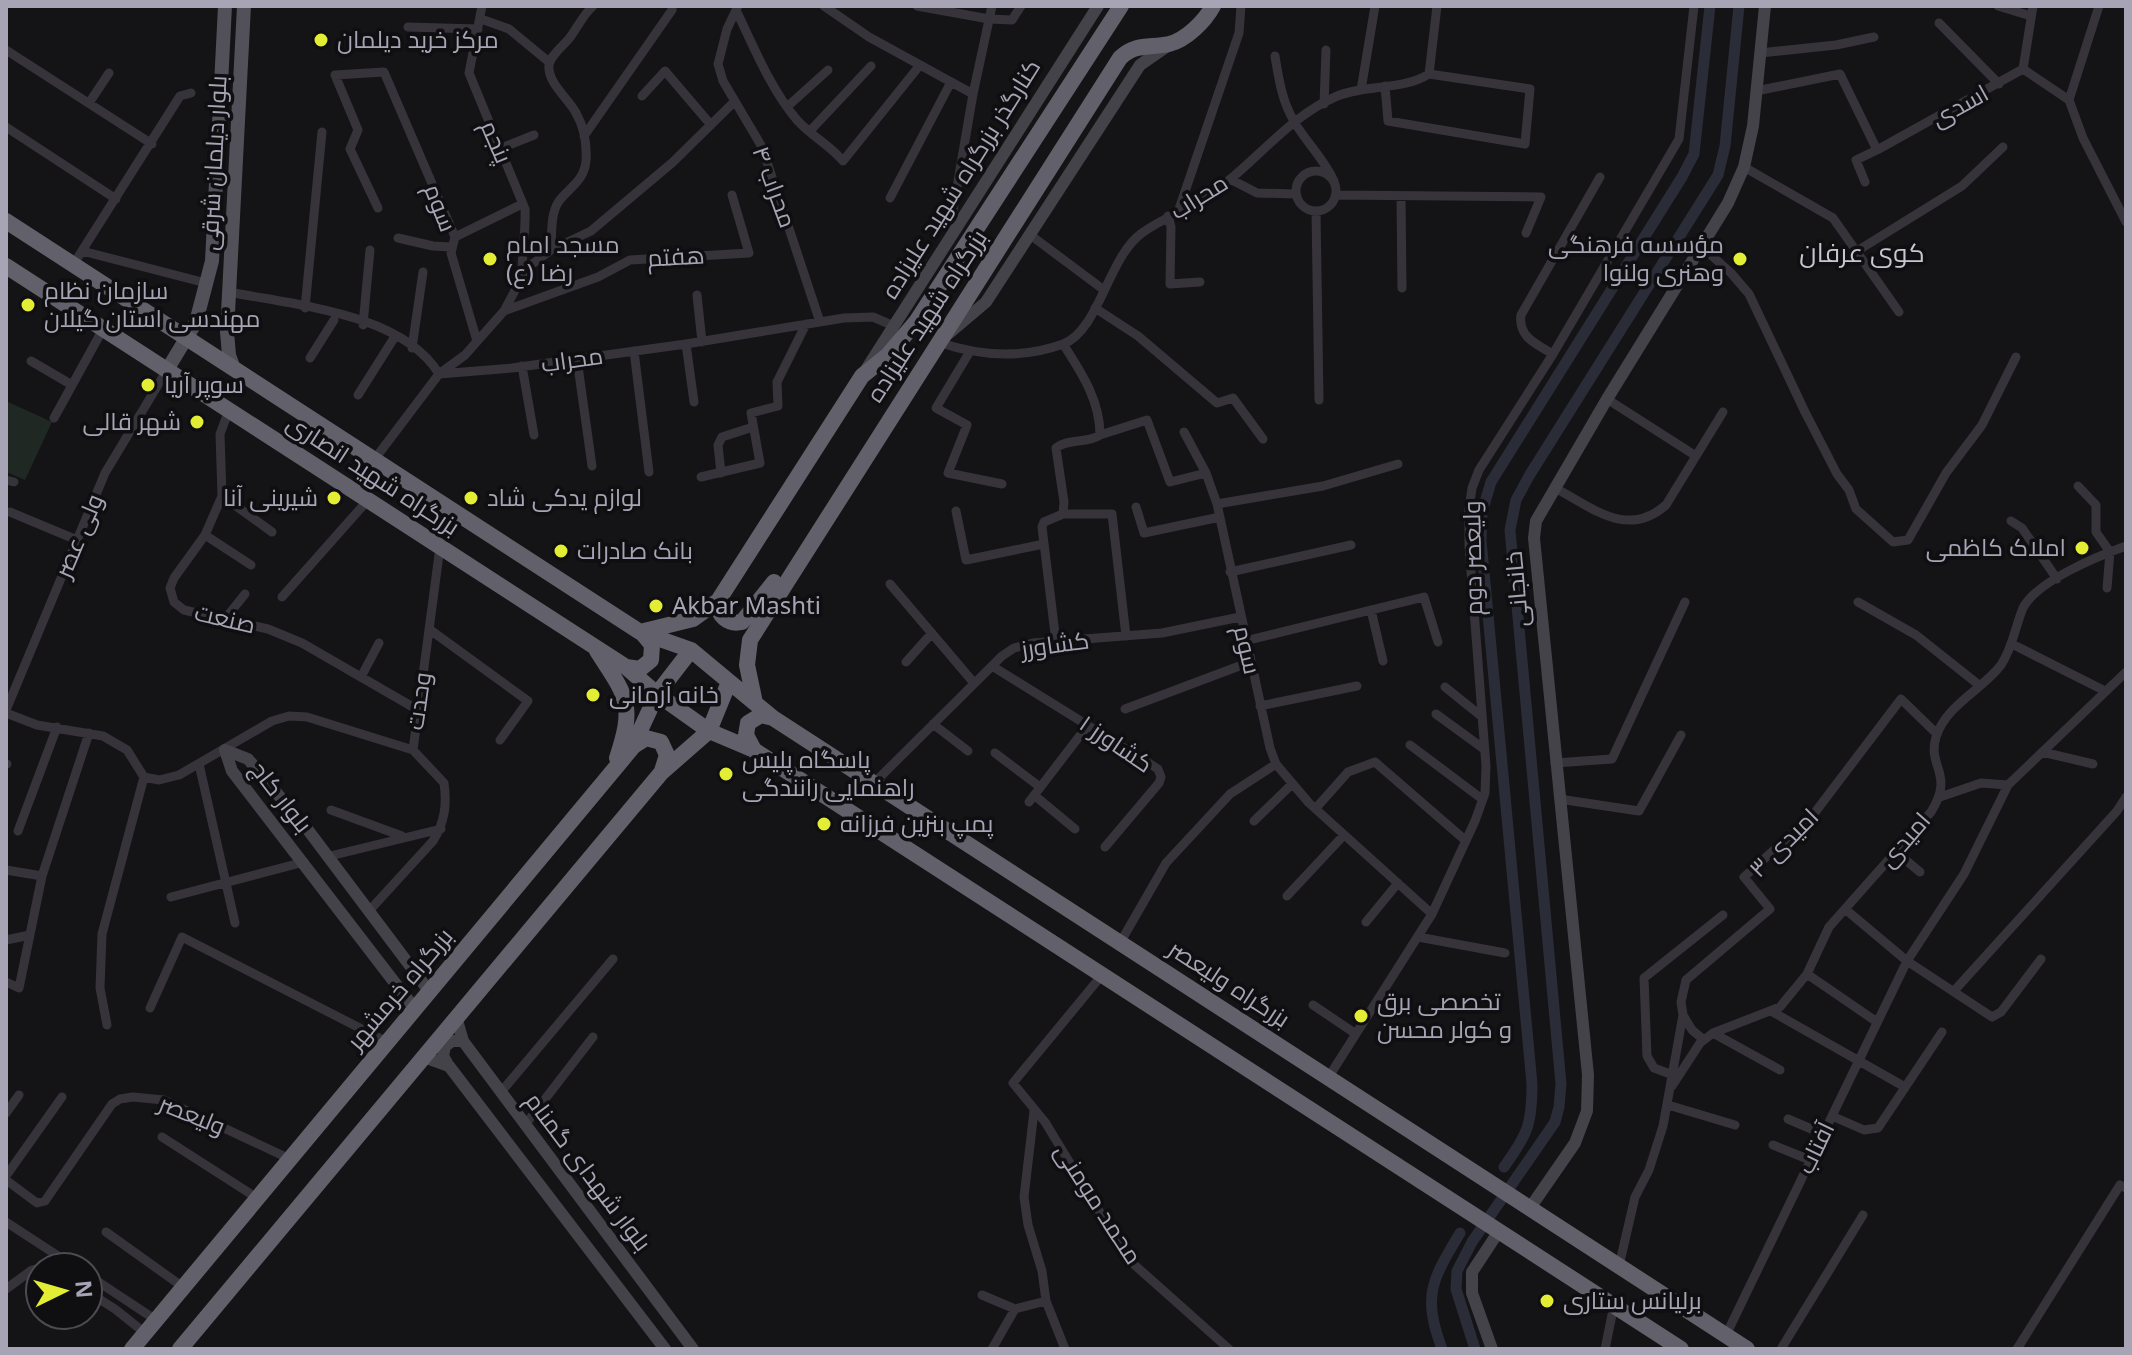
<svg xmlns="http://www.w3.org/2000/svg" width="2132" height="1355" font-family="'Noto Sans',Cairo,sans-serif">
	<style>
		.green { fill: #202824 }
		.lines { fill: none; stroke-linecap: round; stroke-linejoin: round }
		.canal { stroke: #2a2c38; stroke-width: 11 }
		.street { stroke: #36343a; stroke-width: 9 }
		.secondary { stroke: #44434a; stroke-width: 12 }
		.primary { stroke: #525159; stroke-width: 14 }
		.highway { stroke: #62616b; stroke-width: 16 }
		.poi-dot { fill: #e2ed33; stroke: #0f0e10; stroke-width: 3 }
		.labels { text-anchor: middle; stroke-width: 7; stroke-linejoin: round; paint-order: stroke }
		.poi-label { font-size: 24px; fill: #a7a5b5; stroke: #0f0e10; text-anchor: start }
		.street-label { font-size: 24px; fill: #a7a5b5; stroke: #0f0e10 }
		.neighbourhood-label { font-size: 26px; fill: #c8c6d1; stroke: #0f0e10 }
	</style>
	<rect width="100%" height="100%" fill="#141315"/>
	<!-- green -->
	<path class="green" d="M6 401 52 422 25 480 6 472Z"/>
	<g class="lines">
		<!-- canal -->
		<path class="canal" d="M1504 1167C1528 1134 1532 1124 1532 1084L1481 540 1482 512 1491 482 1682 177 1694 154 1710 6
			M1442 1349C1422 1295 1432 1280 1460 1233
			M1475 1349 1456 1289 1457 1271 1472 1242 1555 1122 1559 1107 1561 1084 1510 530 1516 500 1529 476 1718 175 1725 146 1739 6"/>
		<!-- street -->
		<path class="street" d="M482 6 469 73 525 209C526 231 522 252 522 274
			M738 6 727 29 718 64 723 81 762 147 820 322
			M824 6 869 37 973 94
			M917 6 989 19 1012 20 1021 6
			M1998 6 2031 16
			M736 10C753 45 771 90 797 120 811 136 830 145 843 161L920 65
			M481 19 509 29 549 62
			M1939 23 1999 84
			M408 27 478 29
			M6 50 152 144
			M1760 53 1836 45 1874 37
			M1275 56C1279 80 1282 102 1295 123 1307 143 1324 159 1334 181
			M2023 69 2069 100 2083 138 2126 222
			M2023 69 2033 6
			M1385 86 1388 121 1525 144 1530 89 1429 74
			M1361 90 1375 6
			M1756 91 1840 74 1877 150 2023 69
			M642 96 665 71 711 125
			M2069 100 2099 6
			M89 103 109 73
			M1324 104 1326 50
			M788 106 828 70
			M6 127 116 199
			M810 131 871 66
			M584 136 672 10V6
			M499 149 534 135
			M1744 167 1833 218 1899 312
			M1296 191a20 20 0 1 1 40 0a20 20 0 1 1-40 0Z
			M1230 179 1257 193 1296 194
			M1865 182 1856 160 1877 150
			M1336 195 1541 197 1526 233
			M1401 196 1402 288
			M890 198 951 82
			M378 208 350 149 358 130 335 75 384 72 455 237 451 253 477 341
			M1316 211 1319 400
			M1178 212 1239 33 1241 6
			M1168 216 1171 227 1170 284 1200 282
			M956 228 951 222 973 94 992 6
			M455 237 522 204
			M1033 237 1104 290
			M398 238 433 246 451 247
			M1701 246 1731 273 1749 294 1805 412 1837 474 1849 490 1856 509 1893 542 1908 540 1946 473 1982 425 2016 357
			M551 250C552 235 550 214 559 201 570 187 584 181 586 161 587 145 584 127 576 113 569 99 547 83 549 65 551 54 565 45 571 36 579 25 583 15 593 6
			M82 251 206 283
			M1857 251 1962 186 2003 147
			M73 265 180 96 191 93
			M229 292C294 305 402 313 439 374
			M697 295 702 342
			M305 308 322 132
			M1095 308 1138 336 1217 403 1233 398 1263 439
			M504 311 598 277 630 260 749 253 732 195
			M363 325 370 250
			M938 342C979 356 1022 359 1063 344 1099 331 1108 257 1142 233 1162 218 1186 211 1206 198 1250 169 1286 118 1335 97 1365 84 1402 91 1429 74L1437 6
			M686 344 694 402
			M412 348 423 272
			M634 351 649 472
			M969 353 936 408 967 425 948 473 1002 484
			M1553 354C1536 344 1518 337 1521 315L1600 177
			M310 358 334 320
			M577 359 592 466
			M31 361 72 385
			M522 366 534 435
			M439 374 512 368 686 344 844 318 873 317 894 326
			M358 395 394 338
			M1607 399 1696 456
			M229 410 220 434 222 496 205 535 174 578 170 588 174 602 184 610 268 629 302 643 418 710
			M54 418 103 329
			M1184 432 1206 473
			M1100 435 1147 420 1170 482 1206 473 1217 504 1270 748 1276 764 1309 803 1432 914
			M374 460 439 374 465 355 504 311 527 268 551 250 591 231 673 162 735 101
			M721 473 718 445 722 437 753 427
			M701 477 760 463 751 413 778 406 777 382 806 324
			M6 480 14 482
			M2078 486 2096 505V532L2110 552 2107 588
			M1555 488C1593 508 1627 539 1666 505L1723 412
			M222 496 272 532
			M1217 504 1323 486 1398 464
			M1136 507 1144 533 1220 517
			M956 511 966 560 1044 544
			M10 512 77 540
			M1063 514H1112L1126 636
			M2011 521 2022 528 2057 579
			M205 535 251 565
			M1230 572 1351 545
			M890 584 974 683
			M282 597 368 500
			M1858 602 1916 635 1979 685
			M1371 610 1383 661
			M225 619 245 594
			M429 629 528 701 500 740
			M1245 641 1424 597 1438 642
			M1056 642 1042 527 1044 522 1063 514 1064 502 1056 448C1068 438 1087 444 1100 435 1100 400 1081 372 1063 344
			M2012 644 2105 691
			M906 662 932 633
			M992 666 1158 769 1161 777 1159 783 1105 847
			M361 677 379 643
			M1445 687 1481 716
			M1260 706 1357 686
			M1125 709 1250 662
			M6 710 105 473 167 370
			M6 713 37 725 103 736 127 750 144 777 159 780 179 775 272 721 289 716 307 717 413 750 444 783C447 804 445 822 433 841L369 911
			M1436 714 1484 749
			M933 724 968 751
			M1410 745 1482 799
			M413 750 440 547
			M2042 752 2093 764
			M995 753 1040 787
			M1555 763 1612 759 1685 602
			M6 764H7
			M199 764 235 923
			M874 783 1002 656 1014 648 1033 643 1162 633 1240 617
			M1034 795 1075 829
			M1940 797 1981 783 2008 785
			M1559 799 1639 811 1681 735
			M1029 802 1088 725
			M1316 808 1348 772 1375 762 1465 840
			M331 810 402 836
			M1254 821 1292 784
			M18 831 57 727
			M1896 852 1920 872
			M330 856 441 829
			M6 870 42 876
			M1287 896 1344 835
			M171 897 304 862
			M1845 909 1907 961 1992 1017 2001 1012 2041 959
			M1366 922 1398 883
			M1418 937 1505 953
			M6 940 30 935
			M1120 943 1166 863 1230 794 1276 764
			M1807 974 1877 1022
			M1102 975 1013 1083 1045 1122 1129 1260 1229 1349
			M6 982 19 988 42 876 89 733
			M1954 991 2117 811 2126 797
			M1313 1005 1356 1034
			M150 1008 182 937 387 1042
			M1771 1011 1905 1087
			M107 1025 100 988 102 934 144 777
			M1713 1033 1780 1070
			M1704 1040 1692 1030 1683 1015 1681 1002 1686 980 1770 909 1744 877 1813 815 1901 699 1937 734
			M1673 1075 1654 1068 1647 1056 1644 978 1723 915
			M1328 1078 1432 914 1475 821 1485 793 1486 766 1469 545V509L1472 488 1479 470 1553 354 1679 139 1694 6
			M1672 1086 1700 1043 1713 1033 1780 1007 1807 974 1829 927 1931 812C1955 773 1927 768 1936 737 1946 705 1982 690 2001 665 2013 647 2015 627 2023 608 2037 581 2098 556 2126 546
			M501 1092 613 959
			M1668 1105 1735 1125
			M1034 1111 1024 1197 1028 1225 1042 1271 1046 1301 1065 1349
			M6 1113 19 1095
			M1832 1116 1864 1130 1878 1128 1942 1032
			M1788 1119 1823 1134
			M525 1125 593 1037
			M162 1137 257 1198
			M1773 1145 1810 1160
			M6 1176 62 1097
			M6 1180 37 1203 45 1201 112 1104 120 1099 133 1097 164 1100 290 1159
			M6 1222 75 1267
			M106 1232 183 1287
			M1619 1266 1635 1197 1649 1170 1663 1126 1683 1015
			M88 1275 156 1320
			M6 1289 32 1270 40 1268
			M88 1292 115 1309 145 1333
			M982 1295 1015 1309
			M1726 1335 1907 961 1964 874 2008 785 2126 672
			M992 1349 1015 1309 1046 1301
			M1605 1349 1614 1305
			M1781 1349 1863 1215
			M2017 1349 2120 1185 2126 1188"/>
		<!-- secondary -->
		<path class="secondary" d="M947 335 986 302 1140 65 1166 47
			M867 368 1098 6
			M225 750 232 771 415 1009
			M225 750 248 759 308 830 429 991
			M456 1017 463 1041 693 1349
			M424 1057 449 1066 665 1349
			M447 1063 443 1056 445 1046 452 1041H463
			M1530 1208 1575 1143 1587 1111 1588 1075 1534 538 1536 521 1607 399 1728 203 1744 167 1753 126 1765 6
			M1492 1349 1472 1293V1272L1499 1231"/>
		<!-- primary -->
		<path class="primary" d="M234 369 229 355 227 332 244 6
			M167 370 196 322 212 261 225 6"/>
		<!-- highway -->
		<path class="highway" d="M6 221 640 632 691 650 773 718 1747 1349
			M6 266 626 667 657 694 709 731 754 750 1681 1349
			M718 601C717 616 728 625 742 622L774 582
			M640 632 693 619 718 601 862 376 888 355 916 322 1121 6
			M597 651C627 697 635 704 617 758
			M626 667 640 669 651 660 652 645 642 633
			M755 703 747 665 750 640 1120 58C1135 43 1150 48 1169 44 1186 40 1205 21 1213 6
			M632 747 646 738 661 742 667 755 662 771
			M754 750 746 735 748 723 761 715 773 718
			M132 1349 632 748 657 694 691 650
			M180 1349 661 773 709 731 729 682"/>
	</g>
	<!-- markers -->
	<g class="poi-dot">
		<circle cx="321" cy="40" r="8"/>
		<circle cx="490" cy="259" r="8"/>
		<circle cx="1740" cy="259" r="8"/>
		<circle cx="28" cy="305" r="8"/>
		<circle cx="148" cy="385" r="8"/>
		<circle cx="197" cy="422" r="8"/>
		<circle cx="334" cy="498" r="8"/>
		<circle cx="471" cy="498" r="8"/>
		<circle cx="2082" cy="548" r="8"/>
		<circle cx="561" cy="551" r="8"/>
		<circle cx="656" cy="606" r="8"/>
		<circle cx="593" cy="695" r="8"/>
		<circle cx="726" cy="774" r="8"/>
		<circle cx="824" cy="824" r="8"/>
		<circle cx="1361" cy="1016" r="8"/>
		<circle cx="1547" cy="1301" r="8"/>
	</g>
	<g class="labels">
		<!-- poi labels -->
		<g class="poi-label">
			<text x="337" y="48">مرکز خرید دیلمان</text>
			<text x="506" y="253">مسجد امام<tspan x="506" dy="28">رضا (ع)</tspan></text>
			<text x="1724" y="253" text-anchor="end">مؤسسه فرهنگی<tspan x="1724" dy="28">وهنری ولنوا</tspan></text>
			<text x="44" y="299">سازمان نظام<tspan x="44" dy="28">مهندسی استان گیلان</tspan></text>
			<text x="164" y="393">سوپر آریا</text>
			<text x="181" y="430" text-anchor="end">شهر قالی</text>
			<text x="318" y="506" text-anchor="end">شیرینی آنا</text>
			<text x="487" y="506">لوازم یدکی شاد</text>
			<text x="2066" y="556" text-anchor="end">املاک کاظمی</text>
			<text x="577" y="559">بانک صادرات</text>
			<text x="672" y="614">Akbar Mashti</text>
			<text x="609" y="703">خانه آرمانی</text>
			<text x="742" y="768">پاسگاه پلیس<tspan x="742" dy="28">راهنمایی رانندگی</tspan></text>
			<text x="840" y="832">پمپ بنزین فرزانه</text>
			<text x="1377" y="1010">تخصصی برق<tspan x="1377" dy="28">و کولر محسن</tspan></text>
			<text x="1563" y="1309">برلیانس ستاری</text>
		</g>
		<!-- street labels -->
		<g class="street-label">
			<text transform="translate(1960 106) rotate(-29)" y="8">اسدی</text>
			<text transform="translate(496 142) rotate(67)" y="8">پنجم</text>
			<text transform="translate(214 163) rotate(-87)" y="8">بلوار دیلمان شرقی</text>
			<text transform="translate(961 179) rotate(-58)" y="8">کنارگذر بزرگراه شهید علیزاده</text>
			<text transform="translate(774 187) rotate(70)" y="8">محراب ۴</text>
			<text transform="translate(1199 197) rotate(-32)" y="8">محراب</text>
			<text transform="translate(440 208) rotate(69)" y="8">سوم</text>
			<text transform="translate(676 257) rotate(-3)" y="8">هفتم</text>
			<text transform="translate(927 316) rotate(-57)" y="8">بزرگراه شهید علیزاده</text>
			<text transform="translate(572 360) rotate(-8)" y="8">محراب</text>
			<text transform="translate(373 475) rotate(33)" y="8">بزرگراه شهید انصاری</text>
			<text transform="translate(79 536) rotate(-67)" y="8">ولی عصر</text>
			<text transform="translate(1473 558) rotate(-91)" y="8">ولیعصر دوم</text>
			<text transform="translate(1517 589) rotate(-95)" y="8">خانجانی</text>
			<text transform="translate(225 619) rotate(13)" y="8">صنعت</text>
			<text transform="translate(1055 645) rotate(-8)" y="8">کشاورز</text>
			<text transform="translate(1247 650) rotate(77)" y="8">سوم</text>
			<text transform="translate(419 701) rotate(-82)" y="8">وحدت</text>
			<text transform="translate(1116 744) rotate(34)" y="8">کشاورز ۱</text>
			<text transform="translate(281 797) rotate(52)" y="8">بلوار کاج</text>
			<text transform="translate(1905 840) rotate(-49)" y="8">امیدی</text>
			<text transform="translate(1784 843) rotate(-45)" y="8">امیدی ۳</text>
			<text transform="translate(1229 984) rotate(33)" y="8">بزرگراه ولیعصر</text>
			<text transform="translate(400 989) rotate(-50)" y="8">بزرگراه خرمشهر</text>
			<text transform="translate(192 1115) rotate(22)" y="8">ولیعصر</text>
			<text transform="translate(1816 1148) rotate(-64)" y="8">آفتاب</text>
			<text transform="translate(588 1172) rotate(53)" y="8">بلوار شهدای گمنام</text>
			<text transform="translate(1098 1204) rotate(57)" y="8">محمد مومنی</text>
		</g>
		<!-- neighbourhood labels -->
		<g class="neighbourhood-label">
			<text x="1862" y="262">کوی عرفان</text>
		</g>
	</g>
	<!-- border -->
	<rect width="2132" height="1355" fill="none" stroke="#a7a5b5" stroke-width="16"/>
	<!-- north arrow -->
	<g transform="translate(64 1291) rotate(85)"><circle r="38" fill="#0f0e10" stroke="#4c4a52" stroke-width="2"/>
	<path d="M0-6L14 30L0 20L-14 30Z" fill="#e2ed33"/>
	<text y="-12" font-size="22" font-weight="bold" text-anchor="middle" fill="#a7a5b5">N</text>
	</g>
</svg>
